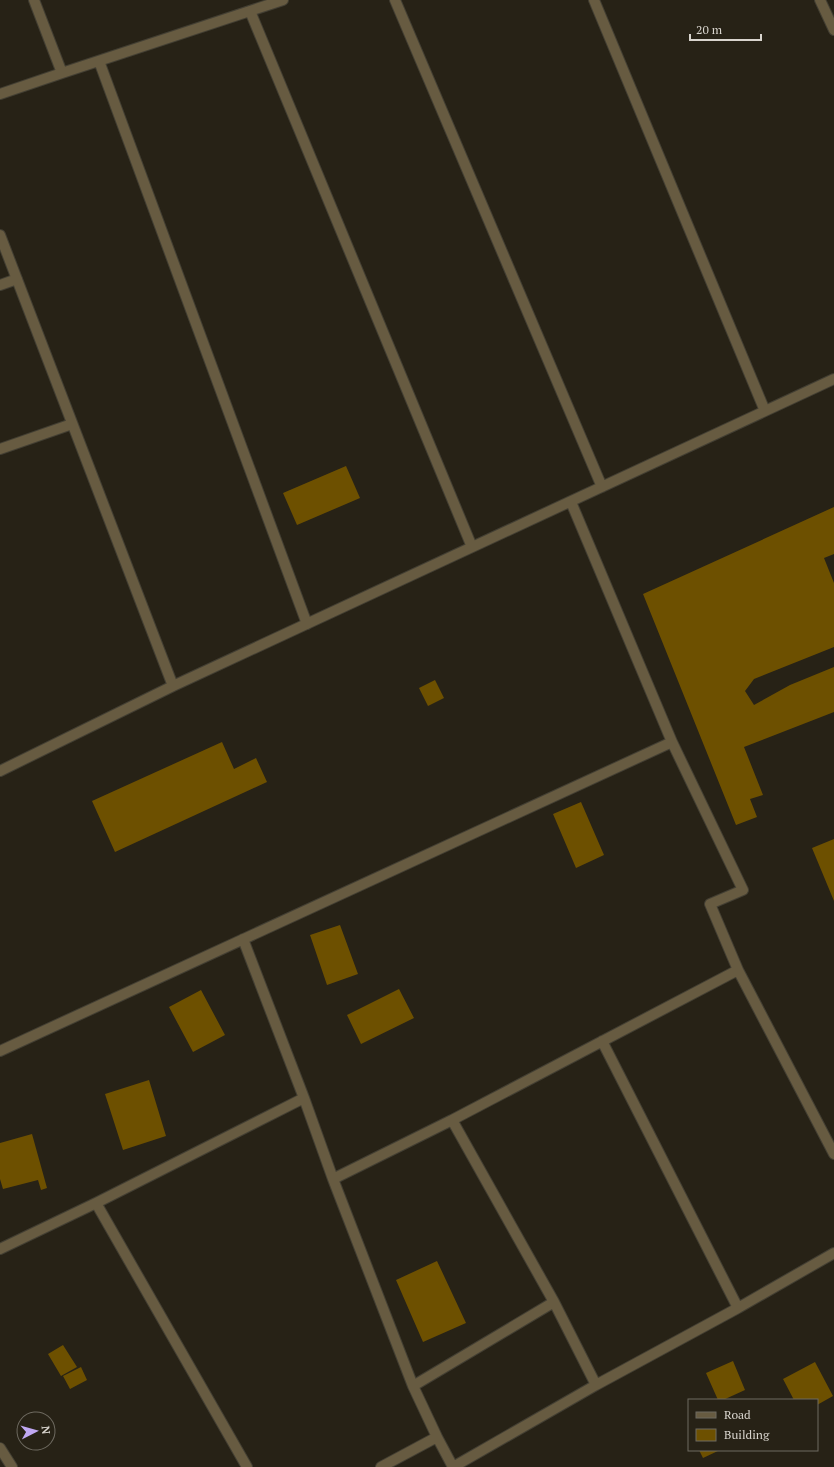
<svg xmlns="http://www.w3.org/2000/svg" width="834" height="1467" font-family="'PT Serif',serif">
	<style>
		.building { fill: #6d5000 }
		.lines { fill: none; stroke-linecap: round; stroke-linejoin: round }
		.minor-casing { stroke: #433f33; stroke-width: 12 }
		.minor { stroke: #675b41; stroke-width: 10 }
	</style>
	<rect width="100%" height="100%" fill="#272216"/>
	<!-- building -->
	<path class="building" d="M346 466 360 498 297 525 283 493Z
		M834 507V554L824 558 834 583V647L754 679 745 691 754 705 790 685 834 667V712L744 747 763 795 750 799 757 817 736 825 643 594Z
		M435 680 444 698 428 706 419 688Z
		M222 742 234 769 256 758 267 782 115 852 92 801Z
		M581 802 604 855 576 868 553 814Z
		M834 839V901L812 848Z
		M340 925 358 974 327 985 310 935Z
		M399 989 414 1018 361 1044 347 1015Z
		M201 990 225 1035 193 1052 169 1007Z
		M149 1080 166 1136 123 1150 105 1094Z
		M32 1134 47 1188 41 1190 38 1180 3 1189 0 1179V1143Z
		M437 1261 466 1323 423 1342 396 1280Z
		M63 1345 77 1367 61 1376 48 1354Z
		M733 1361 745 1390 723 1400H718L706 1373Z
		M815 1362 833 1396 817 1405V1400H794L783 1379Z
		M81 1367 87 1380 70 1389 63 1376Z
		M699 1450H720L703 1458Z"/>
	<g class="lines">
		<!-- minor casing -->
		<g class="minor-casing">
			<path id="minor" d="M395 0 602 487
				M594 0 765 411
				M820 0 834 30
				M250 11 472 547
				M99 61 307 624
				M62 73 283 0
				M0 94 62 73 34 0
				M0 235 173 686 0 771
				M0 285 17 279
				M0 449 72 424
				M173 686 834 379
				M243 939 304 1098 333 1179 413 1386 437 1437 453 1467
				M738 970 834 1154
				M602 1041 738 1308
				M0 1051 672 742 571 502
				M452 1120 554 1302 596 1385
				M333 1179 452 1120 738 970 710 904 743 890 672 742
				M96 1203 247 1467
				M0 1249 96 1203 304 1098
				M413 1386 554 1302
				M0 1448 12 1467
				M381 1467 437 1437
				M453 1467 596 1385 738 1308 834 1253"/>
		</g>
		<!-- minor -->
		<use href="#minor" class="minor"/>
	</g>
	<!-- legend -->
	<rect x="688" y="1399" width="130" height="52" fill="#272216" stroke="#6e6a60"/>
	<rect x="696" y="1412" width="20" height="6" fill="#675b41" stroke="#6e6a60"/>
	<text x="724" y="1419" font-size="12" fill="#d9d5ce">Road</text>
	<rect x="696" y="1429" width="20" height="12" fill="#6d5000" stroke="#6e6a60"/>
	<text x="724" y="1439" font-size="12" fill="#d9d5ce">Building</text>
	<!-- north arrow -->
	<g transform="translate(36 1431) rotate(84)"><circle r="19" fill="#272216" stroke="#6e6a60"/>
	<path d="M0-3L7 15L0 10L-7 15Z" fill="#c0a8f3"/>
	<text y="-6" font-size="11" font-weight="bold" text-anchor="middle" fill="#d9d5ce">N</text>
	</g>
	<!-- scale -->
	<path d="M690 34v6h71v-6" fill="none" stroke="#d9d5ce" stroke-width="2"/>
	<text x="696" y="34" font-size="12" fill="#d9d5ce" stroke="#272216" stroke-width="3" paint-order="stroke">20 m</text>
</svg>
